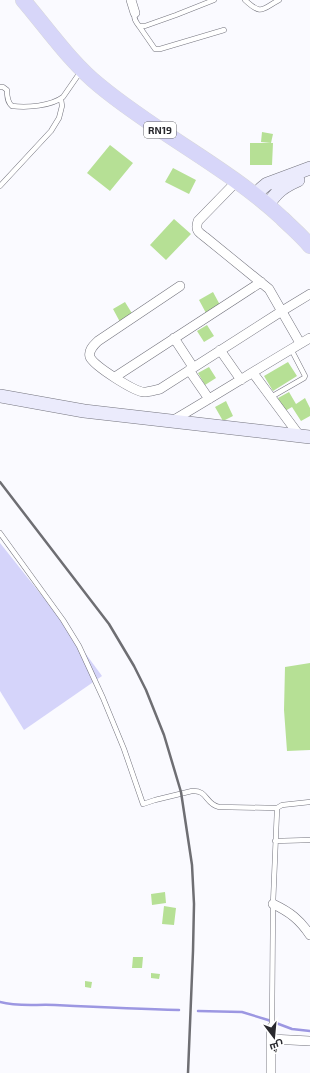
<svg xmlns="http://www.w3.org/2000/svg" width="310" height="1073" font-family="'Exo 2',Cairo,sans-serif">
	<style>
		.green { fill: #d5d4fa }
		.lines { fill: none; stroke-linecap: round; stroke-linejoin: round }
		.stream { stroke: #9c97e2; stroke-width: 2.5 }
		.building { fill: #b6e095 }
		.lane-casing { stroke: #74747e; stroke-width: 5.5 }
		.street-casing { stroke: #74747e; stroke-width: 10 }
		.secondary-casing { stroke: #74747e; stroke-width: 14 }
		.primary-casing { stroke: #d8d8d9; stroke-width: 16 }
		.lane { stroke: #fff; stroke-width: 4.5 }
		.street { stroke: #fff; stroke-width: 9 }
		.secondary { stroke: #ebebfc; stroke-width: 13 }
		.primary { stroke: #d7d6f9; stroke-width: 15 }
		.rail { stroke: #6e6e73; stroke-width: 2.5 }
		.labels { text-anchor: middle; stroke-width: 3.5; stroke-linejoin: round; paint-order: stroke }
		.shield { fill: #fff; stroke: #69696d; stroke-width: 1 }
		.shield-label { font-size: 10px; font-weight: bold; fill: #29292e }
	</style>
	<rect width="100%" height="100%" fill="#fafaff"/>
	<!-- green -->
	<path class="green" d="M0 543 55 612 102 676 24 730 0 691Z"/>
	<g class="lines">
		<!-- stream -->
		<path class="stream" d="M0 1002C18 1007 37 1004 55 1005 96 1007 138 1009 179 1010
			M198 1011 242 1012 268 1020 292 1029 310 1031"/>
	</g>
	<!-- building -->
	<path class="building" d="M262 132 273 134 271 143 261 142Z
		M250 143H273L272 165H250Z
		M110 145 133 163 110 191 87 173Z
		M173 168 196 180 189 194 165 182Z
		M174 219 191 234 166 260 150 245Z
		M213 292 220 305 206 313 199 300Z
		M125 302 133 315 120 322 113 309Z
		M207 325 214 336 204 342 197 331Z
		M288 362 297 376 273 391 264 376Z
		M209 367 216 378 205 385 198 373Z
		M289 392 296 404 305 398 310 408V416L301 421 292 407 285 411 278 398Z
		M226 401 233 416 223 421 215 407Z
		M310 663V750L287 751 284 710 285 667Z
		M165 892 166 903 152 905 151 894Z
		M164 906 176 908 174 925 162 924Z
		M133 957H143L142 968H132Z
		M151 973 160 974 159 979 151 978Z
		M85 981 92 982 91 988 85 987Z"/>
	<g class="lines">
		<!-- lane casing -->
		<g class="lane-casing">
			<path id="lane" d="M245 0C262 16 262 9 279 0
				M135 13C133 18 136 22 139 26H145L176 15 214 0
				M139 26 155 49H160L224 30
				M0 87H3L7 90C7 95 7 102 12 106 27 108 51 106 63 97L81 71
				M0 186 51 131 59 118 62 106 61 99
				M271 397 304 378 305 376 291 349
				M0 533 63 620 79 646 103 698 124 749 143 804 155 800 192 791C208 790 205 804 219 807L277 808
				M275 841 310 840
				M272 1027 273 904 277 810V808L282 805 310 802"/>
		</g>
		<!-- street casing -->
		<g class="street-casing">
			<path id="street" d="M131 0 135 13
				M237 181 198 221C195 230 198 232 205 237L269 289 300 343
				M180 286 98 341C94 345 88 350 90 357 94 366 135 392 144 392 149 392 155 390 160 389L282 311 310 294
				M174 338 193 367
				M220 350 241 380
				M189 370 209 399
				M253 373 299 435
				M115 377 261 282
				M172 421C218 394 264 365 310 338
				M273 904C290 912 300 920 310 935
				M271 1039 310 1041
				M271 1073V1039L272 1027"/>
		</g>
		<!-- secondary casing -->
		<g class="secondary-casing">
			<path id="secondary" d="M256 195 261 189 267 184 310 168
				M268 205C276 192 284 186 298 180
				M0 396 84 411 310 437"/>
		</g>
		<!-- primary casing -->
		<g class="primary-casing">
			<path id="primary" d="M23 0C47 28 71 63 100 86 158 134 227 167 282 218 291 227 302 236 310 246"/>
		</g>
		<!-- lane -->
		<use href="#lane" class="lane"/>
		<!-- street -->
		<use href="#street" class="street"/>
		<!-- secondary -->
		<use href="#secondary" class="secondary"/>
		<!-- primary -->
		<use href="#primary" class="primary"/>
		<!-- rail -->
		<path class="rail" d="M0 482 109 624 134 666 146 690 164 735 181 792 192 865 194 904 193 951 188 1073"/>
	</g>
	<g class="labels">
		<!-- shield labels -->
		<rect class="shield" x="144" y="122" width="32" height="16" rx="3"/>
		<g class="shield-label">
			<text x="160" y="134">RN19</text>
		</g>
	</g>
	<!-- north arrow -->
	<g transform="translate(274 1037) rotate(164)" stroke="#ffffff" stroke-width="3" paint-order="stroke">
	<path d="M0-3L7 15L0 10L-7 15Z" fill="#29292e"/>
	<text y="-6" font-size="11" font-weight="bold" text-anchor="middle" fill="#29292e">ش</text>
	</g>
</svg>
